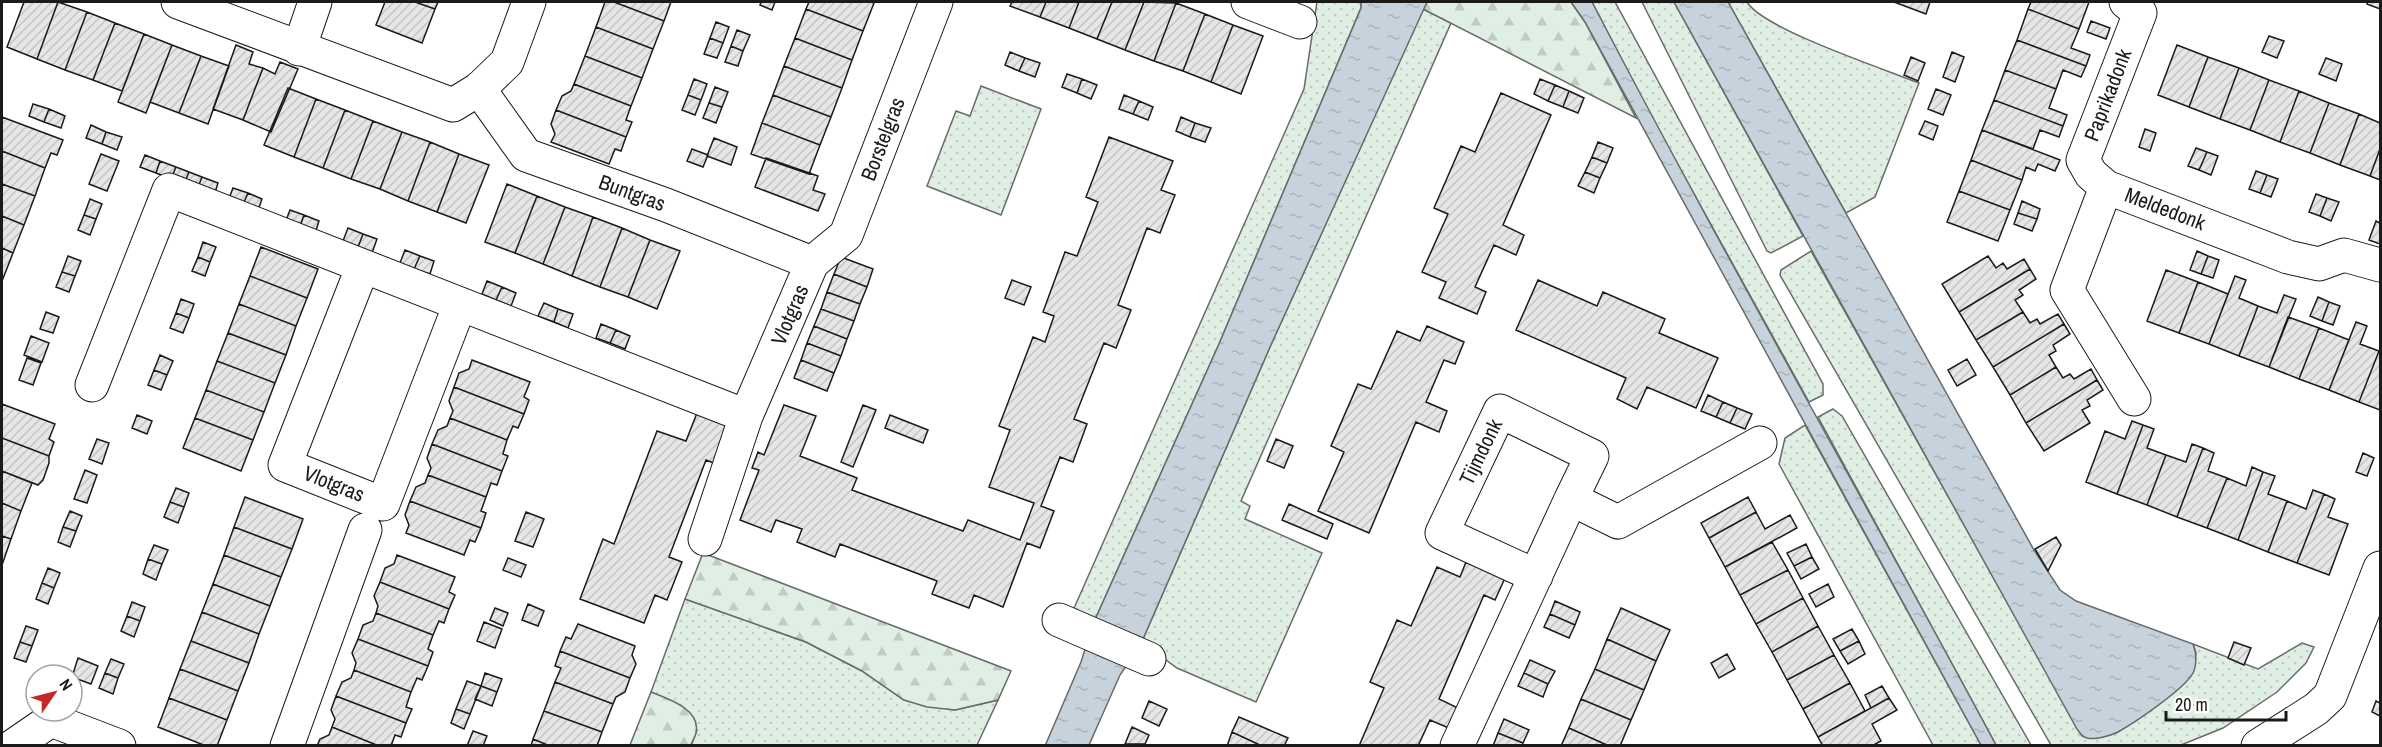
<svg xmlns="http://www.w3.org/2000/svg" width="2382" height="747" font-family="'Archivo Narrow',sans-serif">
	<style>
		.grass { fill: url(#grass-dots); stroke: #6a6a6a; stroke-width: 1.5 }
		.forest { fill: url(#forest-firs); stroke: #6a6a6a; stroke-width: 1.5 }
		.water { fill: url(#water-ripples); stroke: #6a6a6a; stroke-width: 1.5 }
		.building { fill: url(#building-hatch); stroke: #1a1a1a; stroke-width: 1.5 }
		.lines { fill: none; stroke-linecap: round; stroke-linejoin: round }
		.street-casing { stroke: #1a1a1a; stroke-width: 35 }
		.secondary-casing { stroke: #1a1a1a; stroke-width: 35 }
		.street { stroke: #fff; stroke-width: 33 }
		.secondary { stroke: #fff; stroke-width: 33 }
		.labels { text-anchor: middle; stroke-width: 4.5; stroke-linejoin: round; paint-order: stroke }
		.street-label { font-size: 21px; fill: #1a1a1a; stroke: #fff }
	</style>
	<defs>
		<pattern id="grass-dots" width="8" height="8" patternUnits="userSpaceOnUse" patternTransform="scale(1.5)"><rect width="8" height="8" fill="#e0efe3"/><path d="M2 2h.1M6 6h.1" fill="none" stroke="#c0ccc2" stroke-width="1.8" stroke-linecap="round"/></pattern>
		<pattern id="forest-firs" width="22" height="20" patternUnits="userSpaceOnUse" patternTransform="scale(1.5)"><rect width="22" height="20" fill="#e0efe3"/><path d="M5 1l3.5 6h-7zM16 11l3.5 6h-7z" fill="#c0ccc2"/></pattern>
		<pattern id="water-ripples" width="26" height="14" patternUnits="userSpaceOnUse" patternTransform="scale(1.5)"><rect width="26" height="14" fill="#c6d2dc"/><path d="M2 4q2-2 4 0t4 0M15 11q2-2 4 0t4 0" fill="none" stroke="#aab4bc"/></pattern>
		<pattern id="building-hatch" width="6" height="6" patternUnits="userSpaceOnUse" patternTransform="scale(1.5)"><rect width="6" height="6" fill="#e6e6e6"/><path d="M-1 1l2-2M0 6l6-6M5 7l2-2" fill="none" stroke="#c5c5c5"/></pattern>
	</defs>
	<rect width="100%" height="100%" fill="#fff"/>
	<!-- grass -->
	<path class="grass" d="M1317 2H1361V8L1219 344 1093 624 1071 615 1304 89Z
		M1592 2H1615L1823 384V395L1809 402 1651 116Z
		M1642 2H1674L1803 236 1771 253 1767 251Z
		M1728 2H1747C1763 29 1884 69 1919 83L1875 197 1846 213Z
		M1423 9 1451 23 1241 501 1250 506 1245 519 1322 553 1256 702 1177 668 1155 652 1140 646 1270 347Z
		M981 86 1041 109 1001 215 927 186 956 111 970 116Z
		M1811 251 2082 736 2116 733 2172 694 2194 670 2196 653 2193 644 2258 669 2302 643 2314 647 2306 663 2277 692 2223 728 2181 745H2051L1780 275 1781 270Z
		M1833 409 1842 416 2031 745H1996L1818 417Z
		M1805 425 1981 745H1933L1779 464 1785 438Z
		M685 599 806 642 862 671 904 700 955 710 998 700 977 745 691 746 697 730 684 708 651 692Z"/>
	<!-- forest -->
	<path class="forest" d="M1427 2H1571L1585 22 1636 118 1423 9Z
		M703 553 1011 671 998 700 955 710 927 707 904 700 862 671 806 642 685 599Z
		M651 692C666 698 701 709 696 732 696 736 692 741 691 745H630Z"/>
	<!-- water -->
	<path class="water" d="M1361 2H1427L1270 347 1140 646 1120 675 1089 745 1045 746 1081 662 1093 624 1219 344 1361 8Z
		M1571 2H1592C1722 252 1863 497 1996 745H1981L1585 22Z
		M1674 2H1728L2034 550 2060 590 2076 601 2193 644C2196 652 2197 662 2194 671 2188 687 2134 723 2118 732 2110 736 2095 740 2087 738 2082 737 2080 733 2077 729Z"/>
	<!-- building -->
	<path class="building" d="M24 2H58L37 59 7 47Z
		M58 2 87 12 65 70 37 59Z
		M385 2H415L435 9 422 43 376 25Z
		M415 2H438L435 9Z
		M605 2H614L664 21 653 49 596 27Z
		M614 2H671L664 21Z
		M761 2H775L772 10 760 5Z
		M809 2H871L874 3 863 31 806 9Z
		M1012 2H1046L1040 17 1010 6Z
		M1046 2H1079L1069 28 1040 17Z
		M1079 2H1112L1097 39 1069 28Z
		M1112 2H1144L1125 50 1097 39Z
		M1144 2 1176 3 1154 61 1125 50Z
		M1894 2H1930L1926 14Z
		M2031 2H2089L2079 29 2028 9Z
		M2368 2H2380V9L2367 4Z
		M1176 3 1205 14 1183 71 1154 61Z
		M806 9 863 31 852 60 795 38Z
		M2028 9 2079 29 2071 48 2090 55 2086 66 2017 40Z
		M87 12 115 23 93 80 65 70Z
		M1205 14 1233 25 1211 82 1183 71Z
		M2091 21 2110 28 2106 39 2087 32Z
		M716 22 729 27 723 43 710 38Z
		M115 23 144 34 122 91 93 80Z
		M1233 25 1263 36 1241 94 1211 82Z
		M596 27 653 49 642 78 585 56Z
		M737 30 750 35 743 51 731 46Z
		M144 34 172 45 146 113 118 102Z
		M2269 36 2284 41 2277 58 2262 52Z
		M710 38 723 43 717 58 704 54Z
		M795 38 852 60 842 88 784 66Z
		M2017 40 2086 66 2081 77 2063 70 2056 89 2005 70Z
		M172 45 201 56 179 113 150 102Z
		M236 45 253 52 249 64 263 68 243 120 213 109Z
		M2177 45 2208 57 2189 107 2158 95Z
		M731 46 743 51 738 66 725 62Z
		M1010 52 1025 58 1019 71 1005 65Z
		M1952 52 1964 57 1955 82 1943 77Z
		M201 56 229 66 208 124 179 113Z
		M585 56 642 78 631 106 574 84Z
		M1911 57 1925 63 1918 81 1904 75Z
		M2208 57 2239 68 2220 119 2189 107Z
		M1025 58 1040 63 1035 77 1019 71Z
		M2326 58 2342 64 2336 81 2319 74Z
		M280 62 298 69 271 132 243 120 263 68 275 74Z
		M784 66 842 88 831 117 773 95Z
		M2239 68 2269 80 2250 130 2220 119Z
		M2005 70 2056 89 2049 108 2067 115 2063 126 1994 100Z
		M1067 74 1082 79 1077 93 1062 87Z
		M694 79 707 84 701 100 688 95Z
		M1082 79 1097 85 1091 99 1077 93Z
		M1540 79 1555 85 1548 101 1534 94Z
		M2269 80 2299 91 2280 142 2250 130Z
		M574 84 631 106 626 120 632 122 626 137 556 110 562 96 571 91Z
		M1555 85 1569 91 1563 107 1548 101Z
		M715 87 728 92 722 107 709 103Z
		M288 88 316 99 294 157 264 145Z
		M1936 89 1951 95 1943 115 1928 109Z
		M1569 91 1584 98 1578 113 1563 107Z
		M2299 91 2329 103 2310 153 2280 142Z
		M1501 93 1551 115 1503 225 1524 235 1516 255 1494 245 1475 287 1486 292 1477 314 1439 298 1446 282 1422 272 1448 214 1434 208 1461 146 1475 152Z
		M688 95 701 100 695 115 682 110Z
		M773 95 831 117 820 145 762 123Z
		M1124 95 1139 101 1133 114 1119 109Z
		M316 99 345 110 323 168 294 157Z
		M1994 100 2063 126 2059 137 2040 130 2033 149 1982 130Z
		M1139 101 1153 107 1148 120 1133 114Z
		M709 103 722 107 716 123 703 118Z
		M2329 103 2359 114 2340 165 2310 153Z
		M33 104 49 109 44 122 29 116Z
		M49 109 65 116 61 128 44 122Z
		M345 110 373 121 351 179 323 168Z
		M556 110 626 137 621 151 615 149 609 164 551 142 555 134 551 124Z
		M2359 114 2380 123V149L2370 176 2340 165Z
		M2 117 63 140 57 155 51 153 45 168 2 151Z
		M1181 117 1195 123 1190 137 1176 131Z
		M373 121 402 132 380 189 351 179Z
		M1925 121 1938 126 1933 140 1919 134Z
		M762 123 820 145 809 174 751 154Z
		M1195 123 1211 128 1205 142 1190 137Z
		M91 125 106 132 102 144 86 138Z
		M2145 129 2156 133 2150 151 2139 147Z
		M1982 130 2060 160 2055 171 2038 164 2035 171 2026 167 2022 180 1971 160Z
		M106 132 122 137 117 150 102 144Z
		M402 132 430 142 408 201 380 189Z
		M1109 137 1173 161 1161 190 1175 195 1160 233 1147 228 1118 305 1131 310 1116 348 1104 343 1074 419 1087 424 1073 462 1060 457 1041 506 1054 511 1040 548 1027 543 1003 607 974 595 969 608 932 594 937 581 840 544 835 557 797 542 802 529 776 520 771 532 740 520 759 470 752 468 758 452 764 455 784 405 816 416 800 456 857 478 852 490 963 531 968 520 1020 540 1034 503 989 487 1010 430 999 426 1033 337 1045 342 1054 316 1043 312 1065 252 1077 256 1098 202 1086 197Z
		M714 138 737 147 731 165 707 156Z
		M430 142 459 154 437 212 408 201Z
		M1598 142 1613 148 1607 163 1592 157Z
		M2196 148 2207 152 2199 170 2188 166Z
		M692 149 708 155 703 167 687 161Z
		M2380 149V180L2370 176Z
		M2 151 45 168 35 196 2 184Z
		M2207 152 2218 156 2211 175 2199 170Z
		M101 154 119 161 107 191 89 184Z
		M459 154 489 165 466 223 437 212Z
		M145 155 160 161 156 173 140 167Z
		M1592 157 1607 163 1600 178 1585 172Z
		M766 158 818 176 813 190 825 194 818 211 755 187Z
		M1971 160 2022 180 2010 210 1959 191Z
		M160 161 176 167 171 179 156 173Z
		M176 167 189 172 184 184 171 179Z
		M2256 171 2267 175 2260 193 2249 189Z
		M189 172 202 177 197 190 184 184Z
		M1585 172 1600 178 1594 193 1578 186Z
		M2267 175 2278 179 2271 197 2260 193Z
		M202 177 218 183 214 196 197 190Z
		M2 184 35 196 24 225 2 216Z
		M507 184 537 196 515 253 485 242Z
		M233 188 248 193 242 207 228 201Z
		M1959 191 2010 210 1998 241 1947 222Z
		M248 193 262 199 257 213 242 207Z
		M2316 194 2327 198 2320 216 2309 212Z
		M537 196 565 207 543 264 515 253Z
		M2327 198 2339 202 2331 221 2320 216Z
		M90 199 102 204 96 219 84 215Z
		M2022 201 2040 209 2037 219 2018 213Z
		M565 207 593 217 572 276 543 264Z
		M290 210 304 215 299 229 285 223Z
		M2018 213 2037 219 2032 231 2014 224Z
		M84 215 96 219 90 235 78 230Z
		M304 215 319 221 315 234 299 229Z
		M2 216 24 225 13 253 2 248Z
		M593 217 622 228 600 287 572 276Z
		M2376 221 2380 223V244L2369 240Z
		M348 228 363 234 358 247 343 241Z
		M622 228 650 240 628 297 600 287Z
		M363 234 377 239 372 253 358 247Z
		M650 240 680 251 657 309 628 297Z
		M203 242 216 247 210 262 198 257Z
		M261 247 318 269 307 298 250 276Z
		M2 248 13 253 2 281Z
		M405 250 420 256 414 269 400 263Z
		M2197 251 2208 256 2201 274 2190 270Z
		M68 256 81 261 75 276 62 272Z
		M420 256 434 261 430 274 414 269Z
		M1988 256 1996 268 2003 263 2007 269 2024 259 2030 269 1959 312 1942 284Z
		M2208 256 2219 260 2213 278 2201 274Z
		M198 257 210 262 205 276 192 271Z
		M841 257 873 269 867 287 834 274Z
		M2030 269 2036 279 2019 290 2023 295 2015 300 2023 312 1976 340 1959 312Z
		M2166 270 2198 282 2179 333 2147 321Z
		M62 272 75 276 69 292 56 287Z
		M834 274 867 287 860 304 827 292Z
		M250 276 307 298 296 326 239 304Z
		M2235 276 2246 280 2239 298 2258 306 2239 356 2209 344Z
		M1012 280 1031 287 1024 305 1005 298Z
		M1538 280 1597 306 1603 292 1665 319 1659 333 1718 358 1696 408 1647 387 1637 409 1617 399 1626 378 1516 330Z
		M487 281 502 287 496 300 482 294Z
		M2198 282 2228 294 2209 344 2179 333Z
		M502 287 516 293 511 306 496 300Z
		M827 292 860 304 854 321 821 309Z
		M2284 295 2296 299 2269 367 2239 356 2258 306 2277 313Z
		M2318 297 2329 302 2322 321 2310 316Z
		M181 299 194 304 189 318 176 313Z
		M2329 302 2340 306 2333 325 2322 321Z
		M544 303 558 309 554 322 538 316Z
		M239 304 296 326 286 355 228 333Z
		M558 309 573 314 568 328 554 322Z
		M821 309 854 321 847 339 814 326Z
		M46 312 59 317 53 333 40 329Z
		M2023 312 2030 323 2037 319 2040 324 2058 314 2064 324 1993 367 1976 340Z
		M176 313 189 318 183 333 170 328Z
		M2288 317 2319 328 2299 379 2269 367Z
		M2356 322 2367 326 2360 344 2379 351 2359 402 2329 390Z
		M601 324 616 330 610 343 596 338Z
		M2064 324 2070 334 2053 345 2056 351 2049 355 2056 367 2010 395 1993 367Z
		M814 326 847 339 841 356 807 343Z
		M1427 326 1464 342 1455 364 1444 360 1426 402 1447 411 1439 432 1416 422 1369 533 1318 511 1344 452 1331 446 1358 384 1371 389 1397 331 1420 341Z
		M2319 328 2349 340 2329 390 2299 379Z
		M616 330 630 336 625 349 610 343Z
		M228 333 286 355 275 383 217 361Z
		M31 336 49 343 42 362 24 355Z
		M807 343 841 356 834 373 801 360Z
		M2379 351 2380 352V410L2359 402Z
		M160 355 173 361 167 375 154 370Z
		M27 358 41 363 33 385 19 380Z
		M1967 359 1976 375 1957 386 1948 370Z
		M472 360 530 382 524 397 529 400 524 414 454 387 459 373 469 369Z
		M801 360 834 373 827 391 794 378Z
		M217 361 275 383 264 412 206 390Z
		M2056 367 2063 378 2070 374 2074 379 2091 369 2097 380 2026 423 2010 395Z
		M154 370 167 375 161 390 148 385Z
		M2097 380 2103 390 2087 400 2090 406 2082 410 2090 423 2044 451 2026 423Z
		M454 387 524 414 518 428 513 426 507 440 450 418 453 411 449 401Z
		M206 390 264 412 253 440 195 418Z
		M1708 395 1723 402 1716 417 1701 411Z
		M1723 402 1737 408 1730 423 1716 417Z
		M2 404 55 424 49 439 54 442 49 456 2 438Z
		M863 405 876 410 853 467 841 462Z
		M1737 408 1752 414 1745 429 1730 423Z
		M697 413 733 427 719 465 706 460 669 557 682 562 667 600 655 595 644 623 580 599 603 539 614 544 657 431 686 441Z
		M137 415 152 421 147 434 132 428Z
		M890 415 928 430 923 443 885 428Z
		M195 418 253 440 241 471 183 448Z
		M450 418 507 440 503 454 508 456 502 471 432 444 438 430 447 426Z
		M2132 421 2143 425 2117 494 2086 482 2105 431 2125 439Z
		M2143 425 2154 429 2147 448 2166 455 2147 505 2117 494Z
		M2 438 49 456V463L43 480 38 485 2 471Z
		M97 439 109 443 102 464 89 459Z
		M1276 439 1293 446 1284 468 1267 461Z
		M432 444 502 471 497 485 491 483 486 497 428 475 431 468 427 458Z
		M2192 444 2203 448 2177 517 2147 505 2166 455 2186 462Z
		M2203 448 2214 453 2208 471 2227 478 2207 528 2177 517Z
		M2363 453 2374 458 2367 476 2356 472Z
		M2252 467 2263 472 2238 540 2207 528 2227 478 2246 486Z
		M85 470 97 475 87 503 74 499Z
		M2 471 32 483 21 511 2 503Z
		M2263 472 2275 476 2268 494 2287 501 2268 552 2238 540Z
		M428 475 486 497 481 511 486 513 481 528 410 501 416 487 425 483Z
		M176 488 189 493 184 507 170 502Z
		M2313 490 2324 494 2297 563 2268 552 2287 501 2306 509Z
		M2324 494 2335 499 2328 517 2348 524 2329 575 2297 563Z
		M245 497 303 519 292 549 234 527Z
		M1748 497 1756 512 1709 538 1701 523Z
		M410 501 481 528 475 542 470 540 464 555 406 533 409 525 405 515Z
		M170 502 184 507 178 523 164 517Z
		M2 503 21 511 11 539 2 536Z
		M1289 504 1333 524 1327 539 1282 520Z
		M70 511 82 516 76 531 63 527Z
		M526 512 544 519 533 547 515 541Z
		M1756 512 1765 529 1790 515 1797 528 1725 567 1709 538Z
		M63 527 76 531 70 547 58 542Z
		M234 527 292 549 281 577 224 555Z
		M2 536 11 539 2 565Z
		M2056 537 2061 545 2048 571 2035 549Z
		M1772 542 1788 570 1740 595 1725 567Z
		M1806 544 1812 557 1794 566 1787 553Z
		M154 545 168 550 162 564 148 559Z
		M224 555 281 577 270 606 213 584Z
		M397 555 455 577 449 592 455 595 449 609 380 582 385 568 394 564Z
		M1812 557 1819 569 1801 579 1794 566Z
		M508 558 526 565 521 577 503 570Z
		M148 559 162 564 156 580 143 574Z
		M1466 562 1505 578 1495 600 1484 595 1439 699 1460 709 1451 729 1430 720 1418 746H1359L1384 688 1370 682 1397 620 1411 626 1437 567 1460 577Z
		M48 568 60 573 54 588 42 583Z
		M1788 570 1803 598 1756 624 1740 595Z
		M380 582 449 609 444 623 439 621 433 635 376 613 378 606 374 596Z
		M42 583 54 588 48 604 36 599Z
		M213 584 270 606 259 634 202 612Z
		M1828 584 1834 597 1816 607 1809 594Z
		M1803 598 1818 626 1772 652 1756 624Z
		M1555 601 1580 612 1575 625 1550 614Z
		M132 602 145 607 140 621 127 616Z
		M528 604 544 611 538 626 522 620Z
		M495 608 508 613 503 626 490 620Z
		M1621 608 1670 630 1656 661 1607 639Z
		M202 612 259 634 249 663 191 641Z
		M376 613 433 635 428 649 433 652 428 666 358 639 363 625 373 621Z
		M1550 614 1575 625 1569 638 1544 627Z
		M127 616 140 621 134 637 121 631Z
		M484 622 502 629 495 648 477 641Z
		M578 624 635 646 632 655 636 664 630 678 560 651 566 637 571 639Z
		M26 626 38 630 32 646 20 642Z
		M1818 626 1834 655 1787 680 1772 652Z
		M1852 629 1859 641 1840 651 1833 639Z
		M358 639 428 666 422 680 417 678 411 692 354 670 356 663 352 653Z
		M1607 639 1656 661 1644 690 1595 669Z
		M191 641 249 663 238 691 180 669Z
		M1859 641 1865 654 1848 664 1840 651Z
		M20 642 32 646 26 662 14 658Z
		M2234 642 2251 648 2244 665 2228 658Z
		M560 651 630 678 625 692 616 697 613 704 555 682 561 668 555 666Z
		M1727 654 1735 669 1719 678 1711 663Z
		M1834 655 1850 683 1803 709 1787 680Z
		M78 658 98 666 91 684 72 677Z
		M111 659 124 664 118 678 105 673Z
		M1530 660 1555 671 1548 684 1524 673Z
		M180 669 238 691 227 720 169 698Z
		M1595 669 1644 690 1631 720 1581 699Z
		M354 670 411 692 406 707 412 709 406 723 336 696 342 682 351 678Z
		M105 673 118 678 113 694 99 688Z
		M485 673 502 679 497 692 481 686Z
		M1524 673 1548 684 1543 697 1518 686Z
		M467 681 481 686 470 714 456 709Z
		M555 682 613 704 602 732 544 711Z
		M1850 683 1865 711 1818 737 1803 709Z
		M481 686 497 692 492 706 475 699Z
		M1882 686 1889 698 1871 708 1865 695Z
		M336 696 406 723 401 737 395 735 391 746H379L332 727 335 719 331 710Z
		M169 698 227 720 217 746H206L158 727Z
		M1889 698 1897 710 1872 724 1881 741 1872 746H1823L1818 737Z
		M1581 699 1631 720 1620 746H1609L1569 728Z
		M1149 701 1167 709 1159 726 1142 718Z
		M2376 701 2380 703V716L2372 712Z
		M456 709 470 714 464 729 451 723Z
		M544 711 602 732 597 746H550L533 739Z
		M1239 717 1288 738 1284 746H1262L1232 732Z
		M1504 719 1529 730 1523 743 1498 733Z
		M332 727 379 746H317L320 739 329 735Z
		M1132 727 1149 735 1145 744H1125Z
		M1569 728 1609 746H1561Z
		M473 731 487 736 483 746H467Z
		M1232 732 1262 746H1227Z
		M1498 733 1523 743 1522 746H1493Z
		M533 739 550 746H531Z"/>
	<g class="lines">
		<!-- street casing -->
		<g class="street-casing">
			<path id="street" d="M1248 2 1300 22
				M299 49 315 2
				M479 89 526 155 666 205 812 263
				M2106 187 2091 174 2083 160 2140 13 2126 2
				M363 266 285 465 383 504 460 304
				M92 385 169 190 746 416 812 263 846 235 936 2
				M2134 399 2067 290 2106 187 2288 257 2319 264 2344 255 2380 265
				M705 539 746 416
				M1536 576 1442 533 1500 411 1592 456 1571 499 1618 522 1760 443
				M1059 620 1149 659
				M13 746 51 720 119 746
				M287 746 365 530
				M1457 746 1571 499"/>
		</g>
		<!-- secondary casing -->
		<g class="secondary-casing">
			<path id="secondary" d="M178 2 453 105 479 89 507 62 529 2
				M2258 746 2316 709 2330 696 2380 568"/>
		</g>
		<!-- street -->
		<use href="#street" class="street"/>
		<!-- secondary -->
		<use href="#secondary" class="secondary"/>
	</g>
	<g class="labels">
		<!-- street labels -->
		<g class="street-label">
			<text transform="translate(2108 95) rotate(-69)" y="7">Paprikadonk</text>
			<text transform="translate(883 139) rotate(-69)" y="7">Borstelgras</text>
			<text transform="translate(632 193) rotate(20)" y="7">Buntgras</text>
			<text transform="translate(2165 209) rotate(21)" y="7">Meldedonk</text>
			<text transform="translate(790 315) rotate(-67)" y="7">Vlotgras</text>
			<text transform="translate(1481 452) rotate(-64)" y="7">Tijmdonk</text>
			<text transform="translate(334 484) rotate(22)" y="7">Vlotgras</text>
		</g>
	</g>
	<!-- border -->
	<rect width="2382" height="747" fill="none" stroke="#1a1a1a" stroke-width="6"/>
	<!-- north arrow -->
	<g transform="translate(54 693) rotate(55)"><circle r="28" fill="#ffffff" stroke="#a3a3a3" stroke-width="1.5"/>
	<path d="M0-4.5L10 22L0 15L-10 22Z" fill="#c62828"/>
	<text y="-9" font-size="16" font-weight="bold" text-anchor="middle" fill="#1a1a1a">N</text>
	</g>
	<!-- scale -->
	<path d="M2166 711v9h120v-9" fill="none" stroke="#1a1a1a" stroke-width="3"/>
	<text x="2175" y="711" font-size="18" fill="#1a1a1a" stroke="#ffffff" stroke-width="4.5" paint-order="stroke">20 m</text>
</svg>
